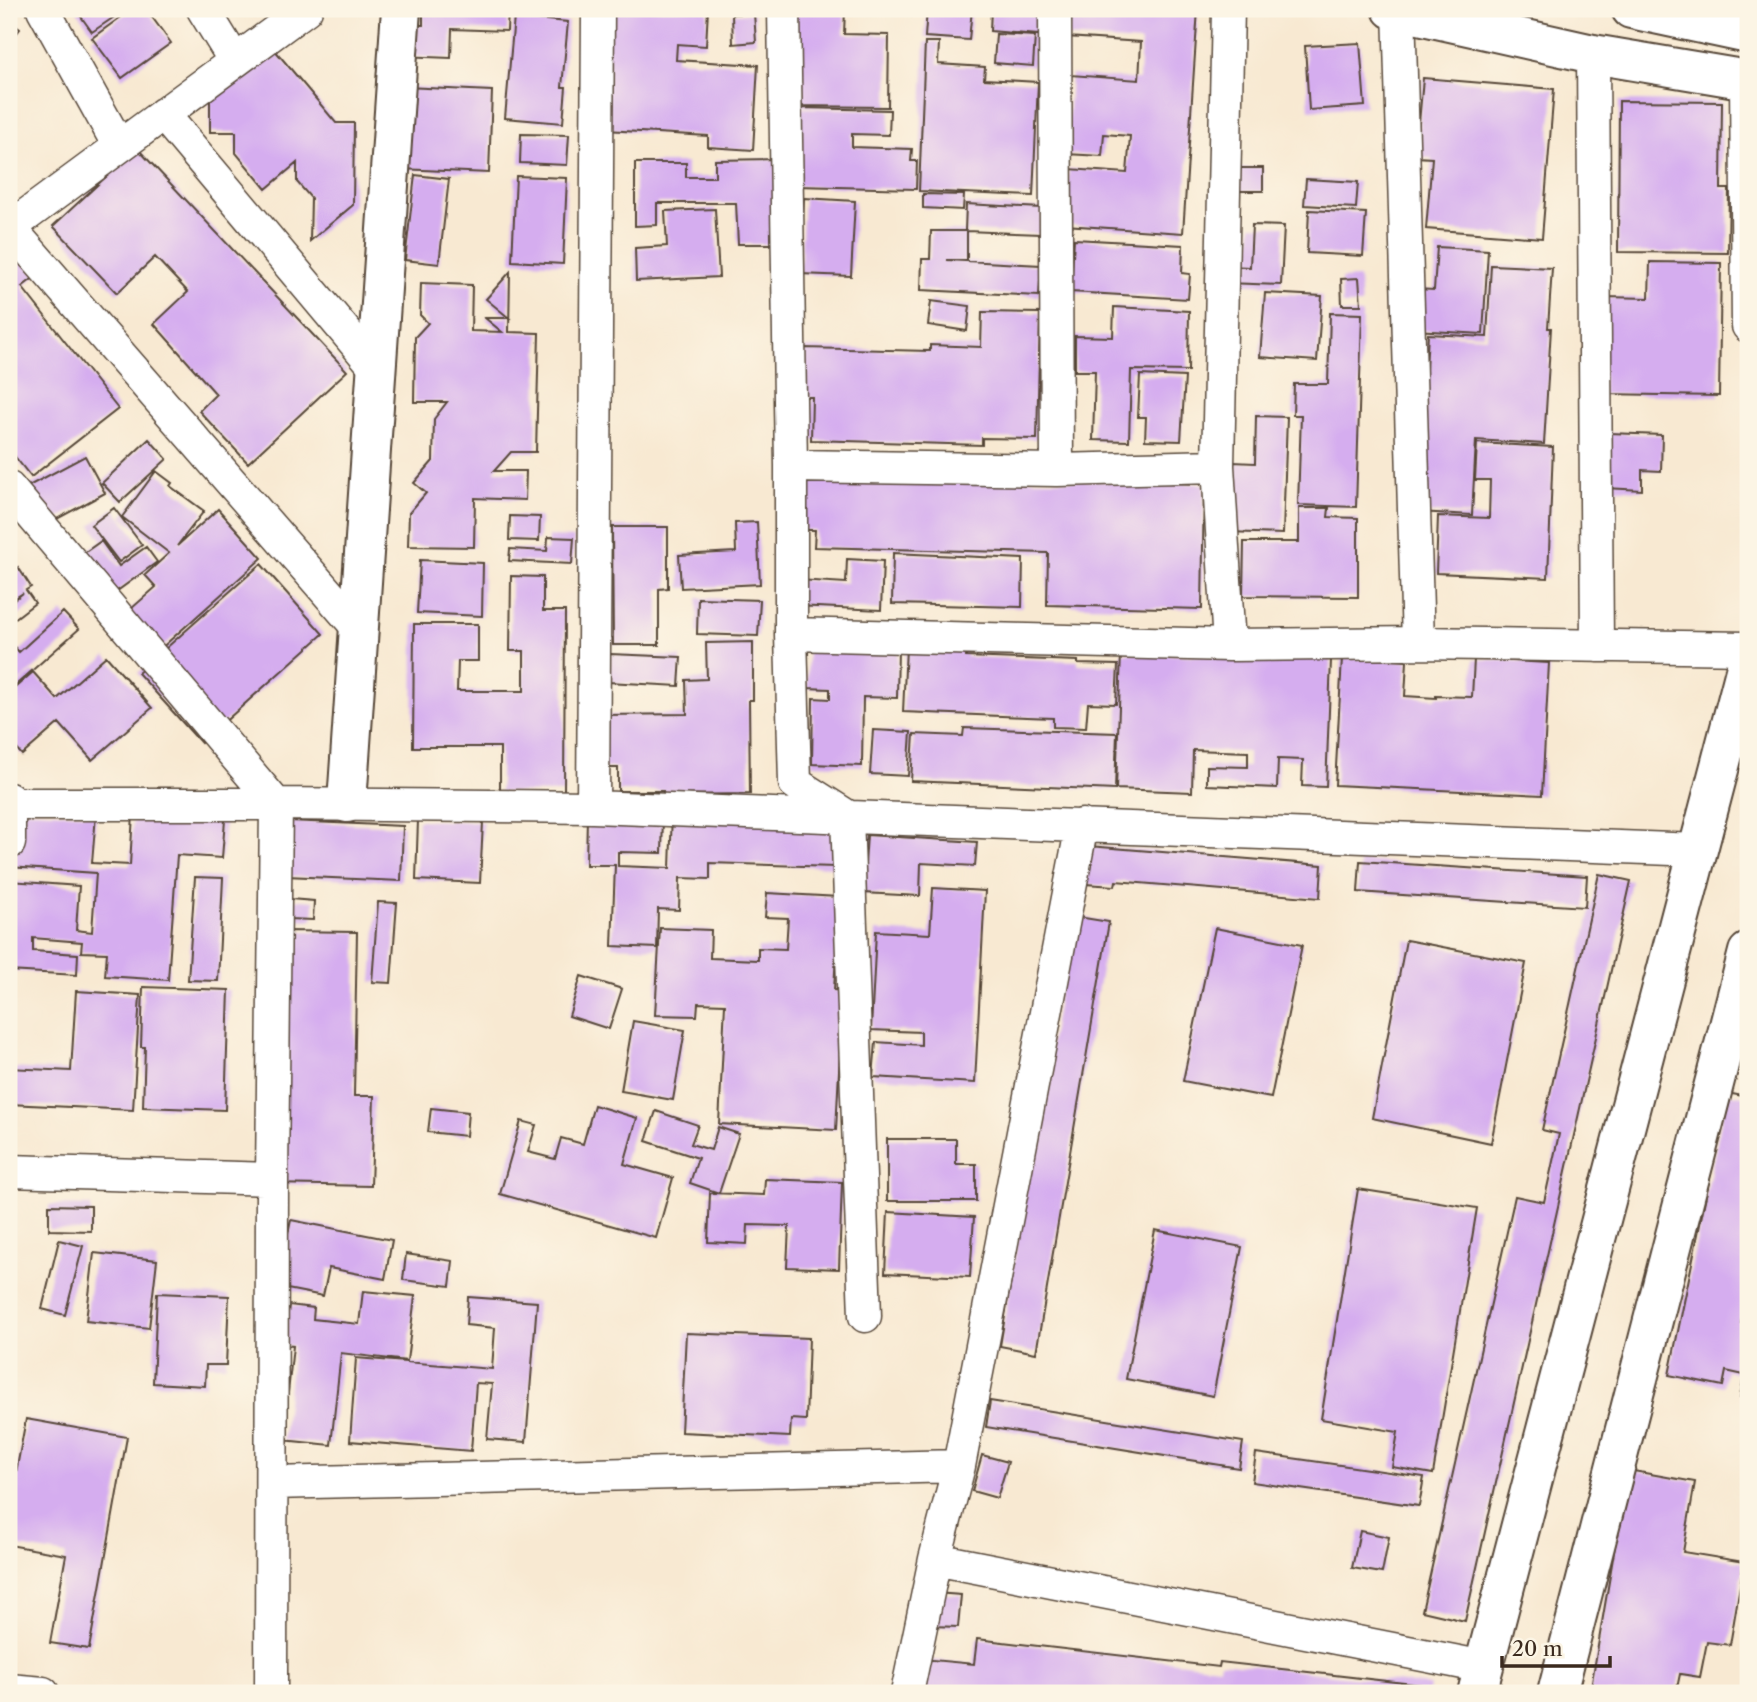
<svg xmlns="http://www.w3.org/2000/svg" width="1757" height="1702" font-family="'Libre Caslon Text',serif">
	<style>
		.building { fill: #d5adef }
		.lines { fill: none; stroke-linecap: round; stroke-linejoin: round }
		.street-casing { stroke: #574739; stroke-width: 35 }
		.secondary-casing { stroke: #574739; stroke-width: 42 }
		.street { stroke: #fff; stroke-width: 32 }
		.secondary { stroke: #fff; stroke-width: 38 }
	</style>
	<rect width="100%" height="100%" fill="#fcf5e5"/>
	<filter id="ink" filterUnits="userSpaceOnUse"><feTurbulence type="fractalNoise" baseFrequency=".0143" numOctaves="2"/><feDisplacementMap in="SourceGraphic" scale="14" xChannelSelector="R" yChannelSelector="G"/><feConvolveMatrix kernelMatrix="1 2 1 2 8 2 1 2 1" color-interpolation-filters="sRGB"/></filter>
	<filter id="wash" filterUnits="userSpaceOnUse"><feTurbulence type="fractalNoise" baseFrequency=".00686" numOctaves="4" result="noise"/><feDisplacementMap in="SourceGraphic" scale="28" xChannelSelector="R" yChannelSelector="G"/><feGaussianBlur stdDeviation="1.57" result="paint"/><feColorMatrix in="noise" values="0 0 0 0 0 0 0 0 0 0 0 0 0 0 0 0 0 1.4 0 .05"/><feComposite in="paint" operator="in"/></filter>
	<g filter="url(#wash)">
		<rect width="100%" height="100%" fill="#f8e9d2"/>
		<g id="blocks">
			<!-- building -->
			<path class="building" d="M80 9H126L92 32 77 11Z
				M132 9H146L171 43 122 78 92 38Z
				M423 9H508L507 31 452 29 451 58 401 56 402 25H423Z
				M607 9H708L706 46 677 44 676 60 758 65 753 150 708 147V136L606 130Z
				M790 9H845L844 34 889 35 888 107 793 106Z
				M927 9H972L969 40 925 37Z
				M991 9H1041L1039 35 990 31Z
				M1069 9H1198L1183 233 1065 225 1069 169 1127 173 1130 136 1104 134 1102 156 1066 154 1071 75 1139 80 1141 42 1067 37Z
				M1727 9H1748V15L1727 10Z
				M754 13 756 42 733 44 732 14Z
				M514 17 568 22 562 87H566L563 123 505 118Z
				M9 21 20 29 9 43Z
				M996 34 1035 36 1033 66 994 63Z
				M925 42H939L938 64 985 67 984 79 1038 82 1033 196 919 191Z
				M1360 43 1365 106 1309 110 1305 46Z
				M274 49 336 123H354L353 205 310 241 311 198 297 182V163L266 189 236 153V132H210V90Z
				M1423 78 1554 89 1542 238 1426 229 1432 158 1416 157Z
				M405 87 492 91 489 173 401 169Z
				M1619 101 1722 102 1721 189H1729L1728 253 1618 252Z
				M800 108 890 110 889 135 852 134V147L912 149 911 161H917L916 189 797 186Z
				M521 134 569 135 567 165 520 163Z
				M137 148 347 371 248 463 199 411 216 394 154 324 188 292 155 257 117 293 53 226Z
				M779 159V244H738L736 203H657V225L635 226V163H686V177H715V160Z
				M1232 168H1263V191H1232Z
				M415 175 449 179 439 264 405 260Z
				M516 176 567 178 563 264 512 261Z
				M1306 179 1358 182 1356 208 1304 205Z
				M923 194 964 195 963 210 923 208Z
				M804 198 855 201 851 276 800 274Z
				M966 204 1042 208 1041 234 967 231V260H947L1041 265 1039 296 921 290 922 259H930L931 231H965Z
				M715 209 719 277 636 281 635 248 667 246 665 211Z
				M1309 210 1366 213 1363 256 1307 253Z
				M1252 225 1284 226 1281 285 1227 283 1228 266 1250 267Z
				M1074 239 1183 245 1182 273 1190 274 1188 299 1071 292Z
				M9 241 36 276 22 287 118 409 31 477 9 449Z
				M1437 247 1488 250 1483 334 1414 330 1416 289 1434 290Z
				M1650 262 1721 263 1719 396 1603 394 1605 297 1649 298Z
				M1491 265 1552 268 1548 328H1551L1544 444 1476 440 1472 515 1418 512 1428 334 1487 337Z
				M510 272 509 332 539 333 536 452H511L494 471H526L525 500 475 498 474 547 408 546 409 513 426 493 414 483 433 461 434 419 447 402H414L415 337 428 323 420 315 421 283 472 285 471 331 502 332 485 318H509L486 299Z
				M1359 278 1361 305H1342L1341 279Z
				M1265 293 1322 296 1317 361 1260 357Z
				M931 301 970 306 967 331 928 325Z
				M1114 307 1189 311 1188 371 1131 370 1129 441 1093 440 1095 371H1075V336L1113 337Z
				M982 312 1040 313 1037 439 982 438V445L811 440 812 397H803L804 348 930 351V345L981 347Z
				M1330 313 1362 314 1356 507 1298 505 1301 415H1293L1294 384H1328Z
				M1140 375 1185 377 1181 441 1145 440 1146 417H1138Z
				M1256 416 1287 417 1283 534 1230 532 1233 462 1255 463Z
				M1609 433 1662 435 1661 471 1642 470V490L1606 488Z
				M149 439 167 459 120 502 102 483Z
				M1477 443 1553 447 1548 578 1436 573 1438 516 1489 518 1490 480H1475Z
				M85 456 105 493 44 526 23 489Z
				M156 471 172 483 170 486 204 511 177 546 218 509 262 558 148 660 115 623 156 587 145 575 169 553 122 517Z
				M801 474 1204 484 1202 609 1047 605 1048 553 814 547 815 530H800Z
				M114 508 142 545 119 562 91 525Z
				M1299 508H1329L1328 517 1358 518V597L1243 596 1244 542H1299Z
				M510 516 540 517 539 541 509 540Z
				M757 522 760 584 681 588 679 555 736 552 735 523Z
				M612 527H668V588L659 589V645H613Z
				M548 537 574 538 572 564 509 561 510 549 547 551Z
				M101 541 119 566 146 547 157 562 113 594 84 553Z
				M893 553 1023 559 1022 607 892 604Z
				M847 559 883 561 881 610 796 606 798 580 846 583Z
				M420 560 483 563 482 616 417 613Z
				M261 564 323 634 201 743 138 673Z
				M18 567 31 587 26 590 35 603 9 623V604L23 593 9 602V573Z
				M511 576 543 577V611H565L564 793 500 792V747H413L414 624H478V661H458L457 691H524V651H510Z
				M698 598 760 600 758 636 697 634Z
				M63 612 79 629 9 691V641L19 652Z
				M753 642V700H749L750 794 663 795V791H618V768H604V715L687 714 686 680 707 679 706 643Z
				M808 646 898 648 897 698 863 697 862 766 812 764 813 698 830 699V689L807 688Z
				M906 647 966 650V657L1078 661V664L1118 665 1116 704 1088 703 1086 728 1053 727V718L903 712Z
				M1121 653 1331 660 1326 787 1302 786 1303 760 1278 759 1277 788 1207 785V766L1248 767V752L1193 750 1192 792 1116 789Z
				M610 654 681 657 679 686 608 682Z
				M106 656 152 708 92 760 59 723 22 755 9 740V693L33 672 57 699Z
				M1342 658 1407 661 1405 696 1436 698V696L1472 697 1474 659 1549 663 1542 795 1335 785Z
				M964 728 1117 733 1115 790 911 781 914 734 963 736Z
				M873 730 911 732 908 776 870 774Z
				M9 809 96 815 92 863 130 865 133 814 225 820 222 858 177 855 168 980 105 976 107 953 81 952 82 942 33 938V951L78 954 77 975 9 971 10 881 79 886 76 930 92 932 96 873 9 867Z
				M672 813 837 820 835 867 710 863V879L680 878 679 910 658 909 657 948 612 946 615 865H586L587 816 663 817 662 853 618 852V866L670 868Z
				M418 820 483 822 480 883 416 880Z
				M288 821 403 826 401 881 286 876Z
				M867 835 977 842 975 866 921 863 920 896 863 893Z
				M1088 846 1322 865 1320 898 1116 881 1115 886 1085 884Z
				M1360 861 1587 876 1585 907 1358 892Z
				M1599 874 1631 881 1465 1621 1422 1611 1515 1196 1544 1202 1559 1134 1542 1130Z
				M195 877 223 878 218 981 188 980Z
				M933 888 985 891 975 1083 873 1077 876 1042 921 1045V1032L871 1030 876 931 930 934Z
				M767 893 839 897 834 990 843 991 836 1130 719 1124 725 1004 698 1003 697 1016 655 1015 660 928 711 930 710 958 758 960V948L786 949 788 918 765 917Z
				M290 899 314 901 313 920 289 919Z
				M378 902 397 903 391 983 372 982Z
				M1072 916 1109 922 1036 1353 1000 1346Z
				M1215 928 1302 945 1271 1098 1183 1081Z
				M284 931 357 932 354 1096H374L371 1186 273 1184Z
				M1406 940 1526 963 1491 1143 1372 1118Z
				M581 976 622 989 609 1029 569 1016Z
				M143 987 229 990 225 1110 143 1107 145 1047H141Z
				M76 991 140 995 133 1110 9 1104V1068L71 1071Z
				M633 1021 685 1030 673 1100 621 1091Z
				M1747 1069H1748V1087L1744 1086Z
				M1727 1093 1748 1097V1288L1741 1323 1748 1324V1398L1740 1397 1744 1375 1726 1371 1723 1386 1669 1375Z
				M594 1105 637 1118 624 1164 673 1178 656 1238 500 1194 521 1121 536 1125 528 1152 555 1159 561 1138 583 1144Z
				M431 1108 468 1112 466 1136 428 1132Z
				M656 1111 698 1125 691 1144 711 1150 718 1127 739 1134 719 1193 690 1183 698 1158 646 1141Z
				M887 1139H956V1164H976V1201H887Z
				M765 1179 842 1182 839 1269 787 1267 789 1226 748 1225 747 1244 708 1242 710 1193 764 1195Z
				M1358 1189 1477 1208 1433 1474 1392 1467 1398 1432 1321 1419Z
				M49 1205 91 1206V1231L49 1230Z
				M9 1207H14L11 1274H9Z
				M888 1212 974 1217 970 1277 885 1273Z
				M291 1220 392 1240 385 1279 329 1268 323 1296 277 1287Z
				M1155 1230 1242 1247 1213 1396 1126 1379Z
				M59 1240 83 1246 65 1315 42 1309Z
				M94 1253 157 1260 149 1328 86 1321Z
				M406 1254 453 1261 450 1286 403 1280Z
				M363 1291 415 1296 407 1361 341 1353 331 1445 283 1440 293 1346 284 1345 289 1305 314 1308 313 1319 359 1324Z
				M157 1293 229 1296 226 1365H206L205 1386 153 1383Z
				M468 1297 537 1302 526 1442 487 1439 492 1384 476 1383 471 1451 350 1441 356 1358 492 1369 495 1328 466 1325Z
				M686 1333 809 1338 806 1420 791 1419 790 1437 681 1432Z
				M990 1401 1243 1442 1239 1468 986 1427Z
				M26 1419 127 1437 89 1649 50 1643 66 1555 9 1545V1477L15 1478Z
				M1256 1453 1424 1477 1419 1506 1252 1482Z
				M982 1455 1008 1462 997 1498 972 1491Z
				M1628 1470 1695 1482 1683 1552 1744 1562 1730 1645 1707 1642 1700 1677 1680 1674 1676 1693H1590Z
				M1360 1531 1389 1537 1382 1573 1352 1568Z
				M935 1593 961 1595 958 1627 933 1626Z
				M977 1639 1219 1667 1220 1662 1430 1686 1429 1693H918L922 1659 974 1664Z"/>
		</g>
	</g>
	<g filter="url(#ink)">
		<use href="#blocks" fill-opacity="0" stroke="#574739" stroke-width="2"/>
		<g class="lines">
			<!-- street casing -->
			<g class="street-casing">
				<path id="street" d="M43 9 119 146
					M203 9 235 61
					M784 9 791 466V634L1229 645 1418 643 1748 648
					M1055 9 1057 470
					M1228 9 1218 466 1229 645
					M1399 9 1418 643
					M1593 54 1597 646
					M1746 80 1748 326
					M163 114 376 368
					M9 227 359 629
					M9 228 306 9
					M791 466 1057 470 1218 466
					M9 488 276 804H9
					M791 634 795 783 847 816 865 1316
					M9 799V843
					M593 807 598 9
					M9 1171 272 1179
					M272 1483 959 1466
					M935 1559 1484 1667
					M9 1690 43 1693
					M271 1693 272 1179 276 804 593 807 1698 850
					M907 1693 935 1559 959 1466 1082 825"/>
			</g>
			<!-- secondary casing -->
			<g class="secondary-casing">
				<path id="secondary" d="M1392 9 1593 54 1748 80
					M1631 9 1748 34
					M347 803 401 9
					M1477 1693 1748 659
					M1557 1693 1748 952"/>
			</g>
			<!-- street -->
			<use href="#street" class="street"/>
			<!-- secondary -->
			<use href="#secondary" class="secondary"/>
		</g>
	</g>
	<!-- margin -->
	<rect width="1757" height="1702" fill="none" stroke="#fcf5e5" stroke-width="35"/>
	<!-- scale -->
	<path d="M1502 1656v10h108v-10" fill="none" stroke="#3b2a1e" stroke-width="3.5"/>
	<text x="1512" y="1656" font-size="21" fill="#3b2a1e" stroke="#fcf5e5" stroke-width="5" paint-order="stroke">20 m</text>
</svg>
